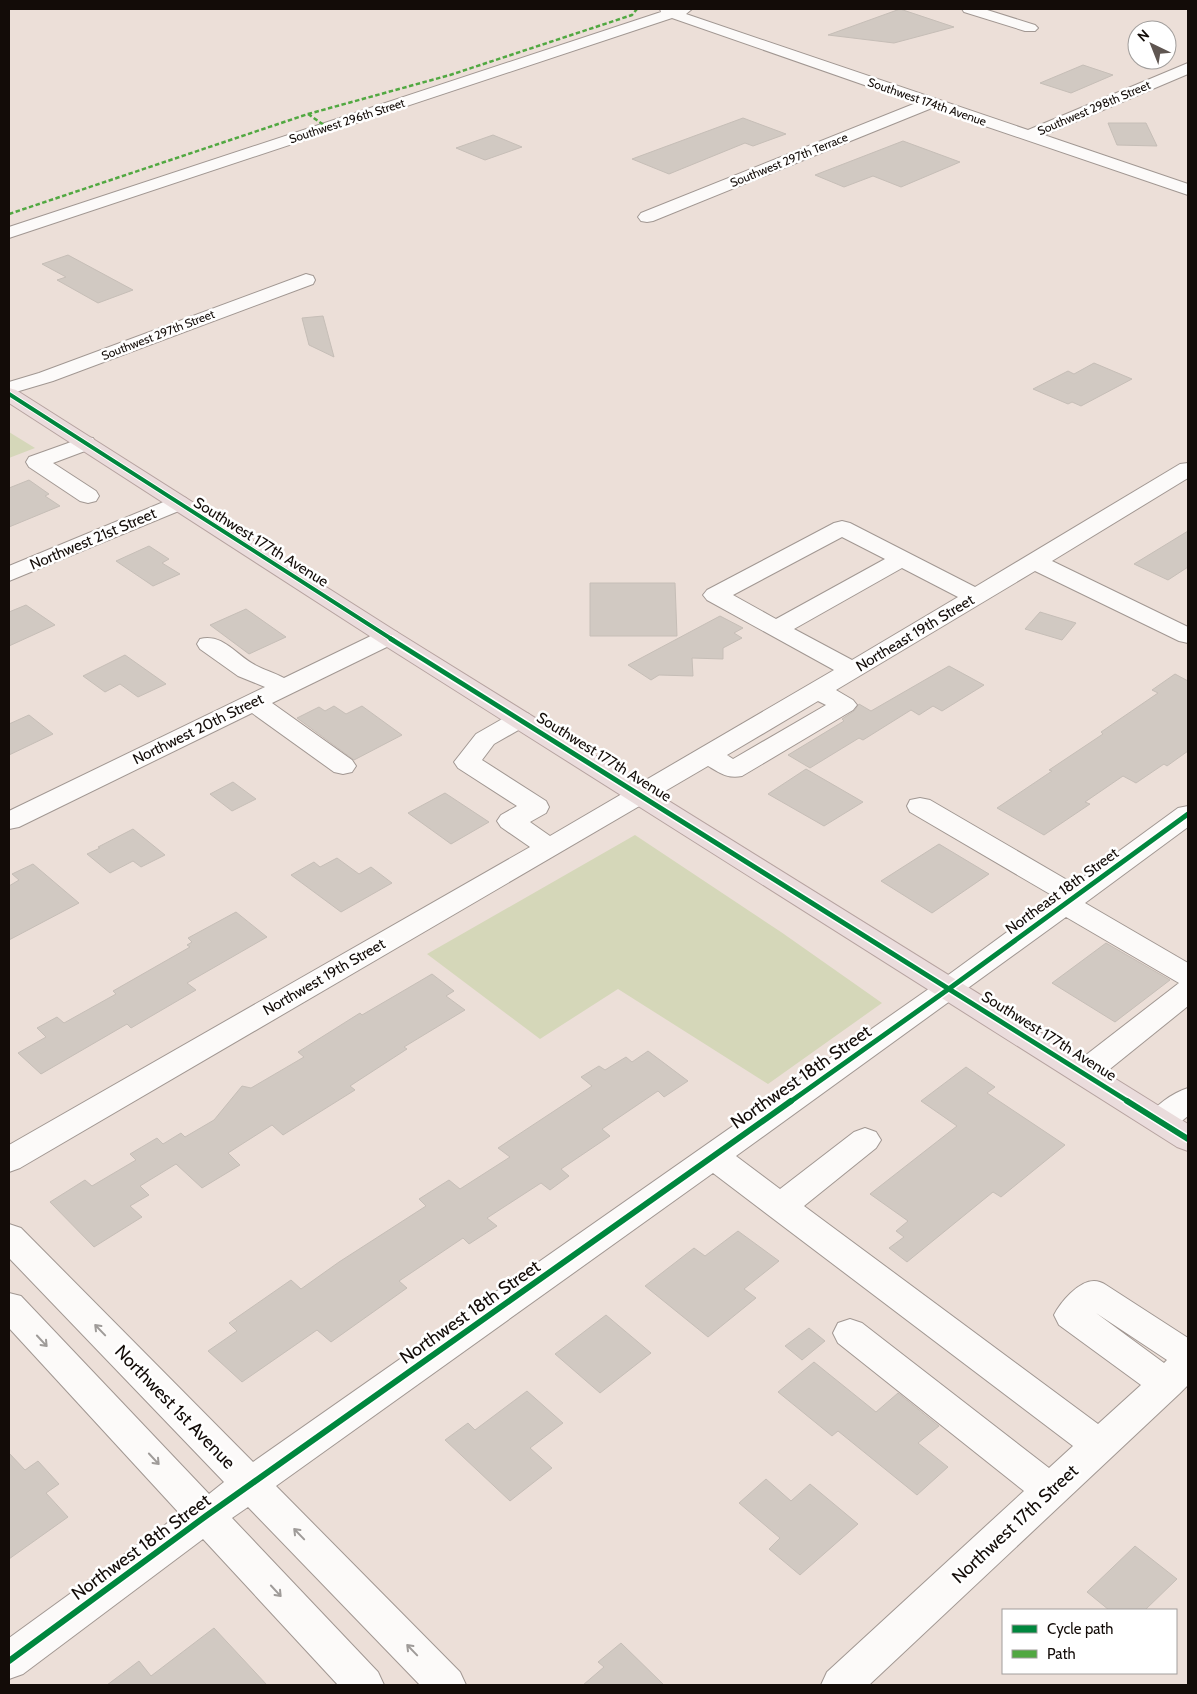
<svg xmlns="http://www.w3.org/2000/svg" width="1197" height="1694" font-family="Cabin,sans-serif">
	<style>
		.green { fill: #d5d7b9 }
		.building { fill: #d1c9c2; stroke: #c6beb7 }
		.lines { fill: none; stroke-linecap: round; stroke-linejoin: round }
		.minor-casing { stroke: #a19792; stroke-width: 2 }
		.highway-casing { stroke: #b6a3a0; stroke-width: 2 }
		.minor { fill: #fcfaf9; fill-rule: evenodd }
		.highway { fill: #eadcdc; fill-rule: evenodd }
		.quiet { stroke: #51a841; stroke-width: 2.5; stroke-dasharray: 4.5 2.5; stroke-linecap: butt }
		.cycleway-far2-casing { stroke: #fff; stroke-width: 6 }
		.cycleway-far1-casing { stroke: #fff; stroke-width: 8 }
		.cycleway-casing { stroke: #fff; stroke-width: 9 }
		.cycleway-far2 { stroke: #00873e; stroke-width: 4 }
		.cycleway-far1 { stroke: #00873e; stroke-width: 5 }
		.cycleway { stroke: #00873e; stroke-width: 6 }
		.oneway { stroke: #9f9b99 }
		.labels { text-anchor: middle; stroke-width: 5; stroke-linejoin: round; paint-order: stroke }
		.far-street-label { font-size: 12px; fill: #130c08; stroke: #fff }
		.street-label { font-size: 15px; fill: #130c08; stroke: #fff }
		.near-street-label { font-size: 18px; fill: #130c08; stroke: #fff }
	</style>
	<rect width="100%" height="100%" fill="#ecdfd8"/>
	<!-- green -->
	<path class="green" d="M9 432 35 448 9 458Z
		M635 835 781 932 882 1003 768 1084 618 989 540 1039 427 954Z"/>
	<!-- building -->
	<path class="building" d="M900 9 954 27 894 43 828 35Z
		M1083 65 1113 75 1071 93 1040 83Z
		M743 118 786 134 753 146 745 143 669 174 632 159Z
		M1108 123H1146L1157 146 1117 145Z
		M493 135 522 147 485 160 456 148Z
		M903 141 960 162 901 187 873 176 844 187 815 175Z
		M68 255 133 290 98 303 57 280 66 277 42 264Z
		M323 316 334 357 309 345 302 318Z
		M1094 363 1132 379 1081 406 1072 402 1068 404 1033 389 1068 371 1074 374Z
		M29 480 49 494 45 496 60 506 9 527V488Z
		M1188 531V567L1168 580 1134 564Z
		M149 546 169 559 162 563 180 574 153 586 116 561Z
		M590 583H675L677 636H590Z
		M26 605 55 625 9 646V612Z
		M246 609 286 637 249 654 210 625Z
		M1040 612 1076 623 1062 640 1025 629Z
		M720 616 743 628 734 633 742 638 723 648V659L692 658 693 676 659 675 651 680 628 665Z
		M125 655 166 684 138 697 120 684 105 692 83 676Z
		M949 666 984 685 942 711 933 706 919 715 911 710 863 740 859 738 810 768 788 755 844 721 842 719 854 711 859 704 871 711Z
		M1175 674 1188 681V751L1167 766 1164 764 1136 783 1123 776 1085 802 1090 804 1044 835 997 808 1052 771 1049 770 1103 734 1101 732 1158 693 1152 690Z
		M334 706 346 714 362 706 402 735 354 760 297 718 319 707 325 711Z
		M29 715 53 734 9 755V724Z
		M806 769 863 802 824 826 768 794Z
		M233 782 256 799 232 811 210 794Z
		M445 793 489 822 451 844 408 813Z
		M133 829 165 855 141 867 133 861 110 873 87 854 100 848 98 847Z
		M939 844 989 874 932 913 881 881Z
		M337 858 359 874 371 867 392 883 341 912 291 875 314 862 320 867Z
		M33 864 79 903 9 940V886L19 880 12 874Z
		M236 912 267 937 187 983 196 990 131 1028 127 1024 41 1074 18 1053 46 1037 37 1028 57 1017 64 1023 116 994 113 991 190 947 187 945 192 942 188 938Z
		M1106 943 1170 980 1115 1022 1052 983Z
		M432 974 454 991 446 996 465 1010 404 1047 407 1049 350 1086 355 1090 283 1135 272 1125 228 1153 240 1165 202 1188 176 1164 140 1186 149 1195 130 1206 142 1217 94 1247 50 1202 85 1180 92 1186 136 1160 130 1154 157 1138 163 1144 181 1133 185 1137 214 1120 242 1086 251 1088 304 1057 298 1052 360 1013 362 1015Z
		M648 1051 688 1081 664 1097 658 1091 602 1129 610 1136 561 1169 569 1176 550 1190 541 1183 487 1218 497 1226 469 1244 463 1238 399 1281 407 1288 331 1342 317 1330 242 1382 208 1351 237 1331 229 1323 291 1280 301 1289 339 1262 426 1206 419 1199 449 1180 460 1189 510 1157 498 1148 592 1086 581 1077 599 1066 605 1070 626 1057 632 1062Z
		M966 1067 995 1087 987 1093 1065 1145 1001 1197 993 1192 907 1262 889 1248 904 1237 896 1231 908 1221 870 1194 957 1126 921 1101Z
		M738 1231 779 1261 744 1289 756 1298 708 1337 645 1286 694 1248 705 1256Z
		M606 1315 651 1353 600 1393 555 1354Z
		M809 1328 825 1341 802 1360 785 1346Z
		M814 1362 876 1412 898 1393 939 1426 918 1443 948 1467 917 1495 838 1431 832 1436 778 1392Z
		M527 1391 563 1423 530 1448 552 1468 510 1501 445 1440 468 1423 475 1430Z
		M9 1453 25 1470 38 1461 59 1484 46 1493 68 1517 9 1559Z
		M766 1479 791 1501 810 1484 858 1524 800 1575 769 1549 780 1538 739 1503Z
		M1135 1546 1177 1579 1145 1610H1109L1087 1592Z
		M214 1628 267 1685H107L139 1661 151 1676Z
		M621 1643 664 1685H583L604 1667 598 1662Z"/>
	<g class="lines">
		<!-- minor casing -->
		<g class="minor-casing">
			<path id="minor" d="M660 9H692L686 14 1028 130 1188 63V74L1044 135 1188 184V195L932 108 653 221 647 222 641 221 638 217 641 213 916 103 672 18 9 238V227L661 12Z
				M962 9H984L1035 25 1038 28 1035 31H1025L964 12Z
				M306 274 313 276 315 280 313 284 53 381 9 394V382L39 373Z
				M85 437 93 438 96 443 93 448 53 463 96 491 99 496 96 501 88 503 80 501 29 467 26 462 29 457Z
				M1188 463V478L1052 561 1188 627V643L1179 641 1035 571 836 690 853 700 857 705 853 710 742 776C728 779 720 773 708 766L20 1168 9 1172V1145L530 847 501 827 497 821 501 815 517 806 458 768 454 762 476 734 511 714 520 711 529 714 533 719 529 724 494 744 482 760 546 801 549 807 546 813 530 822 550 836 834 670 707 600 703 595 707 590 834 523 842 521 850 523 975 587 1180 464ZM842 537 885 559 776 619 733 595ZM902 568 958 597 852 660 794 629ZM818 701 826 705 733 759 727 755Z
				M178 496 186 498 189 503 186 508 9 581V566Z
				M388 630 397 632 400 637 397 642 272 703 352 760 356 766 352 772 343 774 334 772 252 713 19 827 9 829V811L265 687 238 676 200 649 197 644 200 639C223 633 237 656 255 665 264 670 275 673 284 678L379 632Z
				M920 798 930 800 1074 884 1178 808 1188 806V827L1085 903 1188 963V1006L1095 1081 1084 1084 1073 1081 1069 1073 1073 1065 1179 983 1066 917 736 1156 780 1189 854 1132 865 1128 876 1132 881 1140 876 1148 804 1206 1098 1424 1141 1385 1059 1325 1054 1315C1060 1303 1078 1281 1094 1281 1098 1281 1103 1283 1106 1285L1188 1338V1385L1179 1394 869 1685H821L827 1672 1024 1491 838 1343 833 1333 838 1323 850 1319 862 1323 1049 1468 1073 1446 713 1173 276 1486 460 1672 466 1685H420L248 1507 232 1518 378 1672 384 1685H338L203 1539 23 1674 9 1679V1638L180 1514 9 1328V1293L21 1296 209 1494 224 1482 9 1258V1224L21 1228 253 1462 940 981 1055 897 910 812 907 806 910 800ZM1096 1313 1167 1360 1164 1363Z
				M1188 1088V1116C1174 1127 1169 1135 1150 1129L1145 1121C1154 1106 1172 1093 1188 1088Z"/>
		</g>
		<!-- highway casing -->
		<g class="highway-casing">
			<path id="highway" d="M9 388 16 390 397 632 1188 1124V1151L1177 1147 379 642 9 403Z"/>
		</g>
		<!-- minor -->
		<use href="#minor" class="minor"/>
		<!-- highway -->
		<use href="#highway" class="highway"/>
		<!-- quiet -->
		<path class="quiet" d="M308 114 328 128
			M9 214 308 114 450 75 632 15 637 9"/>
		<!-- cycleway-far2 casing -->
		<g class="cycleway-far2-casing">
			<path id="cycleway-far2" d="M9 394 393 640"/>
		</g>
		<!-- cycleway-far1 casing -->
		<g class="cycleway-far1-casing">
			<path id="cycleway-far1" d="M391 639 1129 1102
				M790 1102 950 988 1188 814"/>
		</g>
		<!-- cycleway casing -->
		<g class="cycleway-casing">
			<path id="cycleway" d="M1127 1101 1188 1139
				M9 1661 206 1516 791 1101"/>
		</g>
		<!-- cycleway-far2 -->
		<use href="#cycleway-far2" class="cycleway-far2"/>
		<!-- cycleway-far1 -->
		<use href="#cycleway-far1" class="cycleway-far1"/>
		<!-- cycleway -->
		<use href="#cycleway" class="cycleway"/>
	</g>
	<!-- one-way arrows -->
	<defs><path id="oneway-shaft" d="M-6 0H5M1.5-3L5.5 0L1.5 3" fill="none" stroke-width="1.6" stroke-linecap="round" stroke-linejoin="round" transform="scale(1.25)"/></defs>
	<g class="oneway">
		<use href="#oneway-shaft" transform="translate(100 1330) rotate(-134)"/>
		<use href="#oneway-shaft" transform="translate(42 1341) rotate(47)"/>
		<use href="#oneway-shaft" transform="translate(154 1459) rotate(47)"/>
		<use href="#oneway-shaft" transform="translate(299 1534) rotate(-134)"/>
		<use href="#oneway-shaft" transform="translate(276 1591) rotate(47)"/>
		<use href="#oneway-shaft" transform="translate(412 1650) rotate(-134)"/>
	</g>
	<g class="labels">
		<!-- far-street labels -->
		<g class="far-street-label">
			<text transform="translate(927 102) rotate(19)" y="4">Southwest 174th Avenue</text>
			<text transform="translate(1094 108) rotate(-23)" y="4">Southwest 298th Street</text>
			<text transform="translate(347 121) rotate(-18)" y="4">Southwest 296th Street</text>
			<text transform="translate(789 160) rotate(-22)" y="4">Southwest 297th Terrace</text>
			<text transform="translate(158 335) rotate(-21)" y="4">Southwest 297th Street</text>
		</g>
		<!-- street labels -->
		<g class="street-label">
			<text transform="translate(93 539) rotate(-23)" y="5">Northwest 21st Street</text>
			<text transform="translate(261 542) rotate(32)" y="5">Southwest 177th Avenue</text>
			<text transform="translate(915 633) rotate(-31)" y="5">Northeast 19th Street</text>
			<text transform="translate(198 729) rotate(-26)" y="5">Northwest 20th Street</text>
			<text transform="translate(604 757) rotate(32)" y="5">Southwest 177th Avenue</text>
			<text transform="translate(1062 891) rotate(-36)" y="5">Northeast 18th Street</text>
			<text transform="translate(324 977) rotate(-30)" y="5">Northwest 19th Street</text>
			<text transform="translate(1049 1036) rotate(32)" y="5">Southwest 177th Avenue</text>
		</g>
		<!-- near-street labels -->
		<g class="near-street-label">
			<text transform="translate(801 1077) rotate(-35)" y="6">Northwest 18th Street</text>
			<text transform="translate(470 1312) rotate(-35)" y="6">Northwest 18th Street</text>
			<text transform="translate(175 1407) rotate(46)" y="6">Northwest 1st Avenue</text>
			<text transform="translate(1015 1524) rotate(-43)" y="6">Northwest 17th Street</text>
			<text transform="translate(141 1547) rotate(-36)" y="6">Northwest 18th Street</text>
		</g>
	</g>
	<!-- border -->
	<rect width="1197" height="1694" fill="none" stroke="#130c08" stroke-width="20"/>
	<!-- legend -->
	<rect x="1002" y="1609" width="175" height="65" fill="#ffffff" stroke="#a19e9c"/>
	<rect x="1012" y="1625" width="25" height="8" fill="#00873e" stroke="#a19e9c"/>
	<text x="1047" y="1634" font-size="15" fill="#130c08">Cycle path</text>
	<rect x="1012" y="1650" width="25" height="8" fill="#51a841" stroke="#a19e9c"/>
	<text x="1047" y="1659" font-size="15" fill="#130c08">Path</text>
	<!-- north arrow -->
	<g transform="translate(1152 45) rotate(317)"><circle r="24" fill="#ffffff" stroke="#a19e9c"/>
	<path d="M0-4L9 19L0 12L-9 19Z" fill="#5f5651"/>
	<text y="-8" font-size="14" font-weight="bold" text-anchor="middle" fill="#130c08">N</text>
	</g>
</svg>
